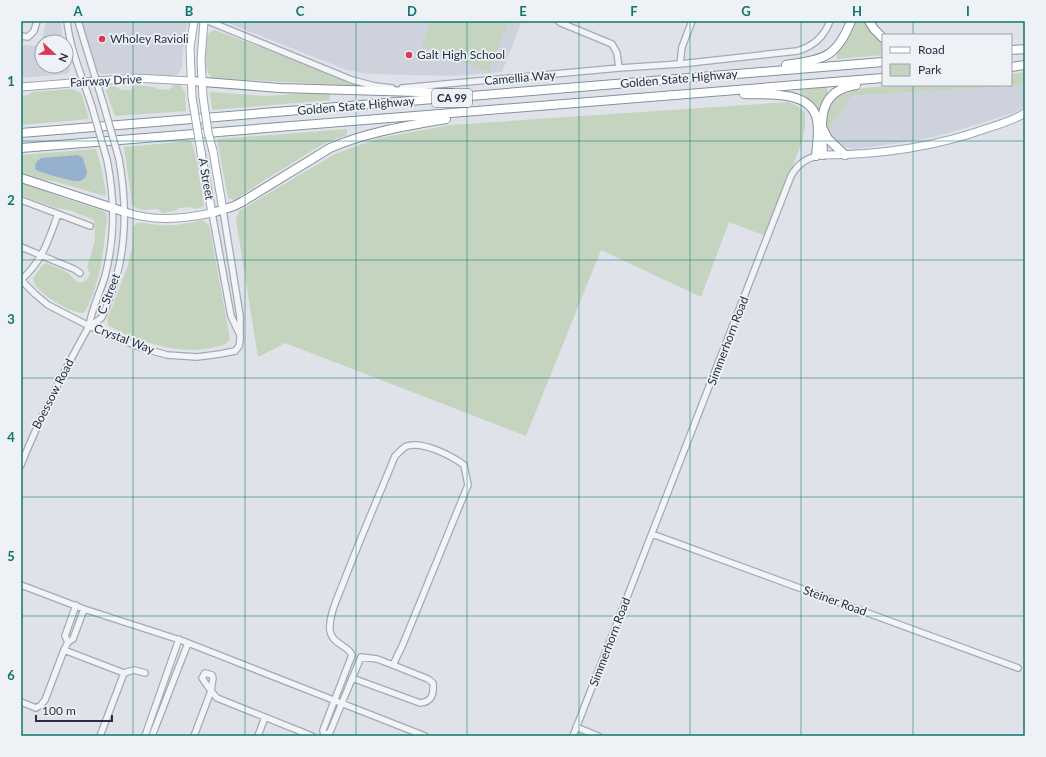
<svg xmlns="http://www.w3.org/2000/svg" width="1046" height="757" font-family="Lato,sans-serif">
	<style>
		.built { fill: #cdd2dc }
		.green { fill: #c4d4bf }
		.water { fill: #96b1cd }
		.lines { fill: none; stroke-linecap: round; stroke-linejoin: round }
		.minor-casing { stroke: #a4aab4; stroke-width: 8 }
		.major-casing { stroke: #9da7b6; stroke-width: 9 }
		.highway-casing { stroke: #8590a1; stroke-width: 10 }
		.minor { stroke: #f2f4f7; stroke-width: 5.5 }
		.major { stroke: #fff; stroke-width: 7 }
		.highway { stroke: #fff; stroke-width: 8 }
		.minor-bridge-casing { stroke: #a4aab4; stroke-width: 8; stroke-linecap: butt }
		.major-bridge-casing { stroke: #9da7b6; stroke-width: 9; stroke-linecap: butt }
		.minor-bridge { stroke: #f2f4f7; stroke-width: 5.5 }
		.major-bridge { stroke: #fff; stroke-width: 7 }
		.grid { fill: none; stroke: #0f766e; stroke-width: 1; stroke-opacity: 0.55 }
		.poi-dot { fill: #da3951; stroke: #eef2f7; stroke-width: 1.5 }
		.labels { text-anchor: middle; stroke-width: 3.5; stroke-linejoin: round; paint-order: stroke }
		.shield { fill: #eef2f7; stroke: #626a78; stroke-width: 1 }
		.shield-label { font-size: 11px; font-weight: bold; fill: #263042 }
		.poi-label { font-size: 12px; fill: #263042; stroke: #eef2f7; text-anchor: start }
		.street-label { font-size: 12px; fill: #263042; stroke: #eef2f7 }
		.neatline { fill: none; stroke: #0f766e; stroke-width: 1.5 }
		.grid-label { font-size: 13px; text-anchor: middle; font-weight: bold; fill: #0f766e }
	</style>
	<rect width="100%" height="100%" fill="#dfe3e9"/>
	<!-- built -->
	<path class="built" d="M46 21H61L63 42H42V66H66V53L70 70 67 74 21 78V45L34 46 40 42 43 37Z
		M81 21H189L185 32 182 66 181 70 178 74 171 76 124 73 103 74 98 72 96 68Z
		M223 21H522L502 72 451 76 368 74 347 70Z
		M1025 85V107L1013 113 949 133 919 140 855 149 845 147 836 141 828 130 852 96Z"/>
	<!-- green -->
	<path class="green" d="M431 21H507L508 23 489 72 422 46Z
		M854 21H866C870 30 875 36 883 42V55L837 59V52Z
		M215 30 338 77 373 87 213 78C210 76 208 74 207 70 205 64 205 42 208 35 209 32 211 31 215 30Z
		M1025 72V85L852 96 828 130 825 122 826 114 831 104 836 96 843 92 853 89 898 85H1011V74Z
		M135 85 154 87 158 89 169 90 174 85H180L185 92 186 111 115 116 106 91 107 87 115 86 121 90H131Z
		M827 87 828 95 821 107 819 114H818L803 98 802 90Z
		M72 89 80 92 82 95 89 119 21 125V96L28 95 32 92Z
		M211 92 266 96 294 94H330V100L212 110 210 94Z
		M788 102 798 106 805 113V127L802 142 765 236 729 222 701 297 601 250 526 436 285 343 258 357 236 220 239 211 335 154 379 138 450 125Z
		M347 129V135C328 140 311 151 294 162 275 174 255 185 237 199L233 200 228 198 217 139Z
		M191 141 196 157 204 204 203 207 195 209 191 207 179 208 175 211 162 213 158 209C149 209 138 213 132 204L124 147Z
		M96 149 102 170 106 194 105 196 57 182 36 178 21 173V155Z
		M21 182 63 198 101 210 106 213 107 217C104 244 102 270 92 297 89 302 88 309 83 313 70 313 33 292 33 278L42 266 46 263 67 272 77 282C84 283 87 281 90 274L87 267 95 241 94 220 69 210 56 208 21 195Z
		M202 220 209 225 230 338C228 345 221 346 215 347 181 356 139 342 109 326L107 320 128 265 132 246 133 227 137 223C144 222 151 225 158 225 173 226 187 224 202 220Z"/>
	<!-- water -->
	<path class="water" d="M78 155 83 158 87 173 85 178C83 179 81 181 79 181 73 182 42 173 36 170 34 164 36 162 41 158Z"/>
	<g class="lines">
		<!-- minor casing -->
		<g class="minor-casing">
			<path id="minor" d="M67 21C70 50 83 79 92 107
				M78 21 104 106
				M208 21 352 80 375 86 392 88
				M558 21 561 23 612 44 617 53 619 68
				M21 36 28 37 34 31 37 21
				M680 64 682 47 692 21
				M402 88 619 68 680 64 797 51C812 47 824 37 830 21
				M21 200 90 226
				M212 213 231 316 239 333
				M21 247 74 269 80 273
				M21 280 35 294 48 305 89 326 139 347 167 355 197 357 220 354 235 351 239 346 240 340V316L223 210
				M21 280C43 260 48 241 58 214
				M89 326C93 323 99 321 102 317 106 310 108 301 111 294 127 251 127 204 119 159
				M21 465C40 416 64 371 89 326 92 308 100 293 105 276 115 238 115 199 107 160
				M652 534 1018 668
				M21 585 84 609 183 641 425 736
				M68 642 65 636 76 605
				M64 650 68 642 73 639 84 609
				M124 673 134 670 145 673
				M205 673 212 675 213 678 211 691 202 678Z
				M352 678 420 703C432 702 434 694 433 683L428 679 393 665
				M21 702 36 708 41 705 45 700 64 650 124 673 100 736
				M576 727 598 736
				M145 736 179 639
				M152 736 188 643
				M194 736 211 691 217 698 312 736
				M258 736 265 717
				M324 736 323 730 352 655C348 645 333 645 330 631 328 616 339 595 344 581 360 539 378 498 395 456 399 453 403 447 407 446 423 441 452 456 464 465L468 485 403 644 393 665 377 659 361 657 330 732 325 735
				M573 736 791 176C797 165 806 158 818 156"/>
		</g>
		<!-- major casing -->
		<g class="major-casing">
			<path id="major" d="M21 87 135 78 191 81
				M192 97 190 48 194 21
				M203 97 201 60 204 21
				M213 151 223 210
				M823 155C879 155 935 147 988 128 1001 124 1014 120 1025 113
				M125 212C155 222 182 219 212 213L201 152"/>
		</g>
		<!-- highway casing -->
		<g class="highway-casing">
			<path id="highway" d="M869 21 874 29 883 38
				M1011 50 1025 49
				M786 65C823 59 836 59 851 21
				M1011 67 1025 65
				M191 81 280 88 452 93
				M744 94C766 95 807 90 816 116 820 128 817 143 816 156
				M823 129 828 139 845 155
				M21 133 883 62
				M21 148 883 78
				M823 155C822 124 815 91 856 85
				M21 178 125 212
				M212 213 234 206 242 202 330 148C367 132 406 126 446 119"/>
		</g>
		<!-- minor -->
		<use href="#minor" class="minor"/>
		<!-- major -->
		<use href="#major" class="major"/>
		<!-- highway -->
		<use href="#highway" class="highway"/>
		<!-- minor-bridge casing -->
		<g class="minor-bridge-casing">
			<path id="minor-bridge" d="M104 106 119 159
				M92 107 107 160"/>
		</g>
		<!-- major-bridge casing -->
		<g class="major-bridge-casing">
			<path id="major-bridge" d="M192 97 201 152
				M203 97 208 132 213 151"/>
		</g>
		<!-- minor-bridge -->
		<use href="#minor-bridge" class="minor-bridge"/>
		<!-- major-bridge -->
		<use href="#major-bridge" class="major-bridge"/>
	</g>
	<!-- grid -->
	<path class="grid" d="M133 21V736M245 21V736M356 21V736M467 21V736M579 21V736M690 21V736M801 21V736M913 21V35M913 85V736M21 141H1025M21 260H1025M21 378H1025M21 497H1025M21 616H1025"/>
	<!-- markers -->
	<g class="poi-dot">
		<circle cx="102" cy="39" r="4"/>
		<circle cx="409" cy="55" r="4"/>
	</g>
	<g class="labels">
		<!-- shield labels -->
		<rect class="shield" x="432" y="89" width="40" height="18" rx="3"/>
		<g class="shield-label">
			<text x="452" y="102">CA 99</text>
		</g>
		<!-- poi labels -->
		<g class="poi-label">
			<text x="110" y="43">Wholey Ravioli</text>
			<text x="417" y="59">Galt High School</text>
		</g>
		<!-- street labels -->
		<g class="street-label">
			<text transform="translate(520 78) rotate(-5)" y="4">Camellia Way</text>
			<text transform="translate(679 79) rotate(-5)" y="4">Golden State Highway</text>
			<text transform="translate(106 81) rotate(-3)" y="4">Fairway Drive</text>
			<text transform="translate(356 106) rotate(-5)" y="4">Golden State Highway</text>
			<text transform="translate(206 179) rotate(80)" y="4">A Street</text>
			<text transform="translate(109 294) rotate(-69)" y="4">C Street</text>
			<text transform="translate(124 339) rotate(21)" y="4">Crystal Way</text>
			<text transform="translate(728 341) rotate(-69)" y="4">Simmerhorn Road</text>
			<text transform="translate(53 394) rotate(-63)" y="4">Boessow Road</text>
			<text transform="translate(835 601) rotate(20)" y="4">Steiner Road</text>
			<text transform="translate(610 642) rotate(-69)" y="4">Simmerhorn Road</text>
		</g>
	</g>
	<!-- border -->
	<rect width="1046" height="757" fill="none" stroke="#eef2f7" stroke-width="44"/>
	<!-- legend -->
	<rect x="882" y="34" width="130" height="52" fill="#eef2f7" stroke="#9ea4af"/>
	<rect x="890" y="47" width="20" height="6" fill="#ffffff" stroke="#9ea4af"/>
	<text x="918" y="54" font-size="12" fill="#263042">Road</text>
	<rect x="890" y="64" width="20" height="12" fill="#c4d4bf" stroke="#9ea4af"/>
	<text x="918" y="74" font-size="12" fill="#263042">Park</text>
	<!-- north arrow -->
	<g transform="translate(54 54) rotate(112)"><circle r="19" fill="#eef2f7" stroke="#9ea4af"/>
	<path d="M0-3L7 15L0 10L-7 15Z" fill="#da3951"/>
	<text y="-6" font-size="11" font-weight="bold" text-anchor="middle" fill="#263042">N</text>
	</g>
	<!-- scale -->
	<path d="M36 715v6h76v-6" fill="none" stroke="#263042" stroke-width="2"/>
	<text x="42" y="715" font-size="12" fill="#263042" stroke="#eef2f7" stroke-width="3" paint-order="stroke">100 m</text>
	<rect x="22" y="22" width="1002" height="713" class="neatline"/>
	<g class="grid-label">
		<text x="78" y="16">A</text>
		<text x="189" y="16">B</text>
		<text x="300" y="16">C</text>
		<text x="412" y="16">D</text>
		<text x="523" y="16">E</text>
		<text x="634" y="16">F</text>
		<text x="746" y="16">G</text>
		<text x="857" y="16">H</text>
		<text x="968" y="16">I</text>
		<text x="11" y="86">1</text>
		<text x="11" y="205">2</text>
		<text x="11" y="324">3</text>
		<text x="11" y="442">4</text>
		<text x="11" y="561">5</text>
		<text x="11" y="680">6</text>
	</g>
</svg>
